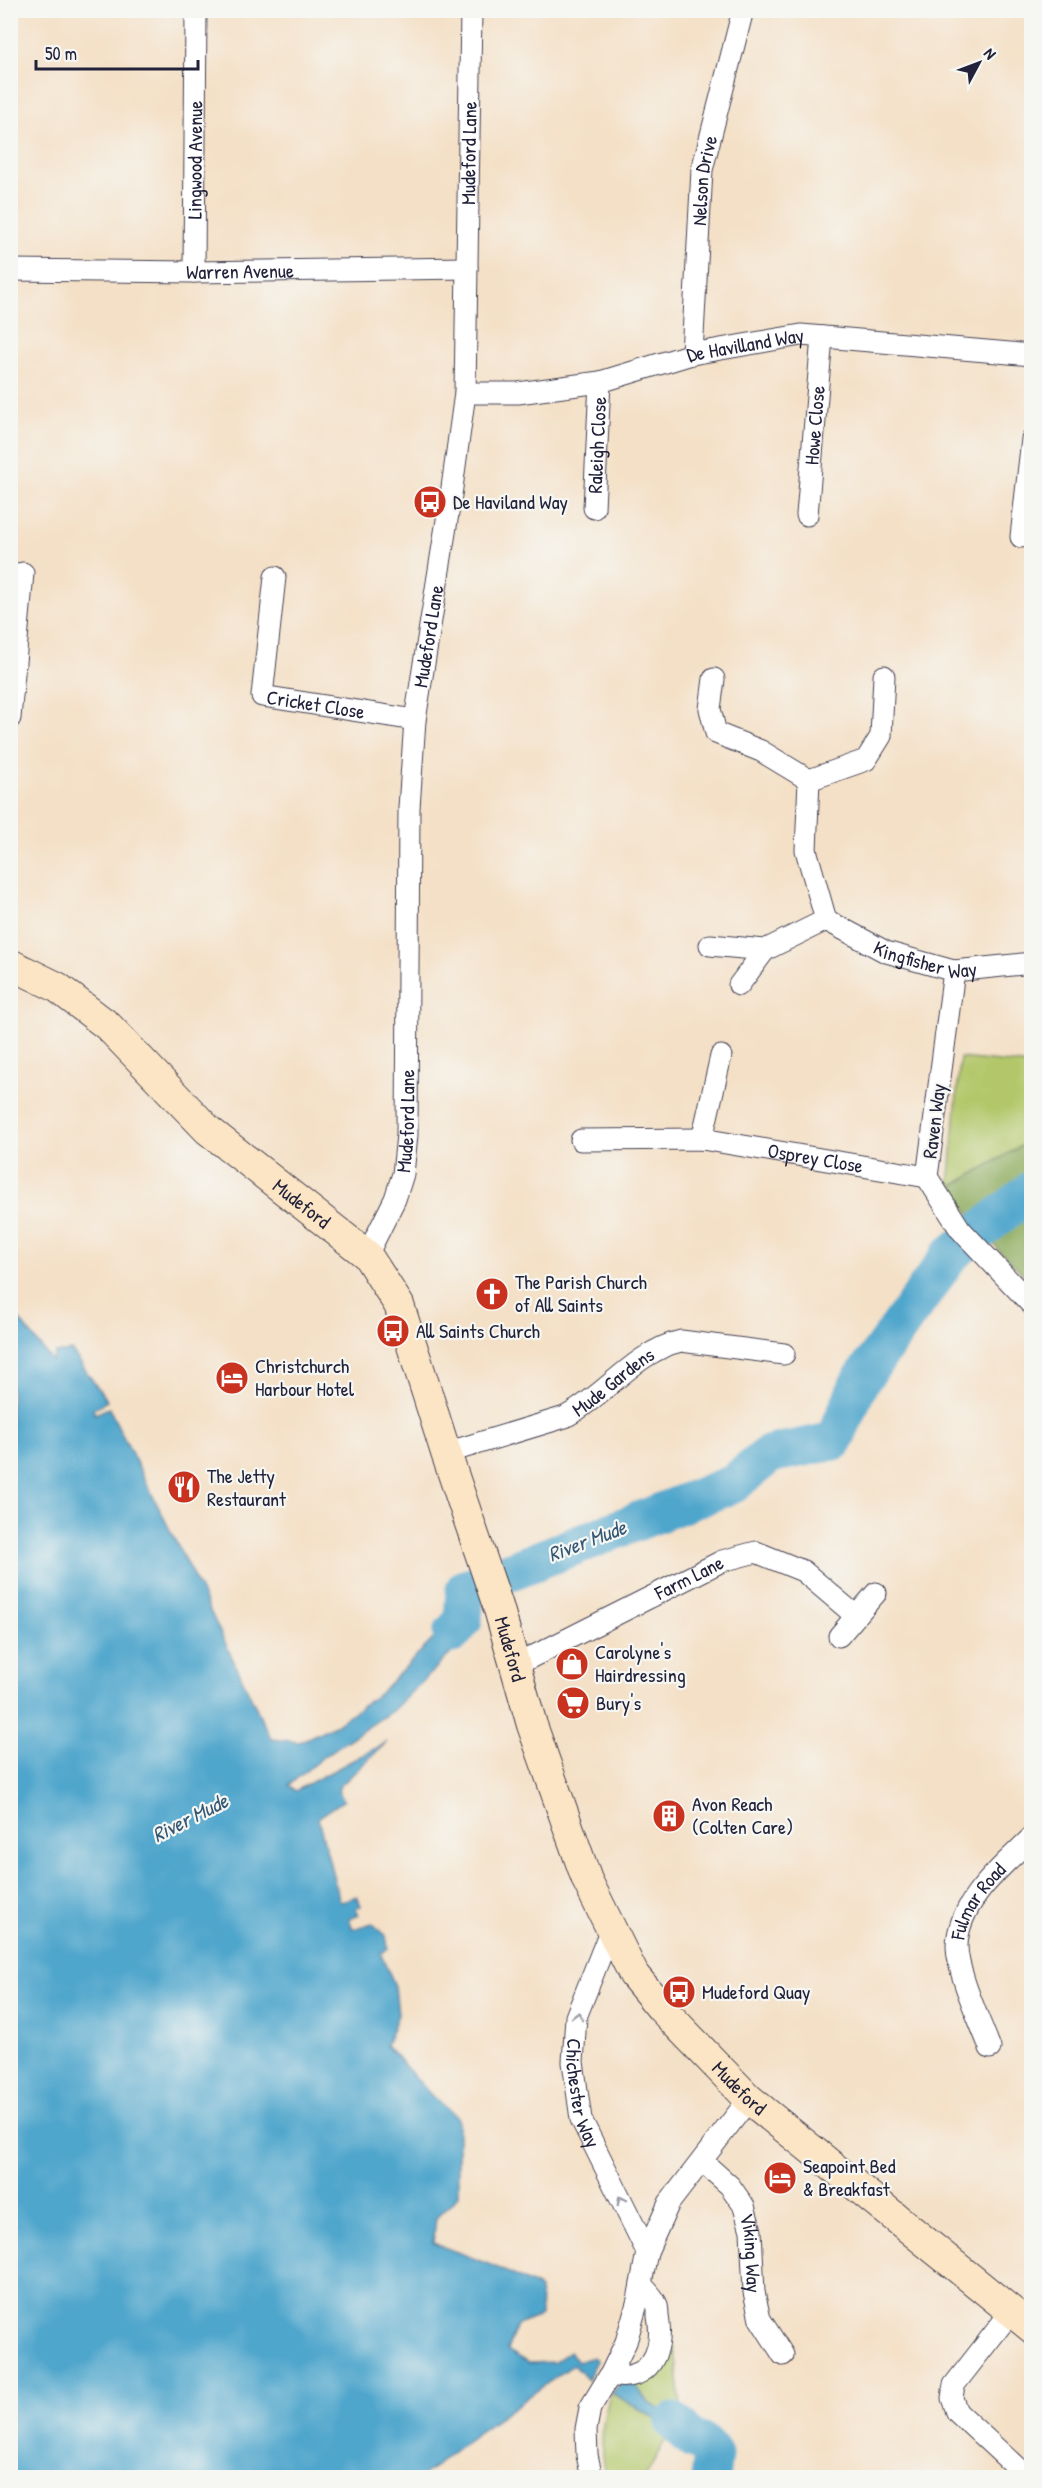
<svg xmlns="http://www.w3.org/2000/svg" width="1042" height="2488" font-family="'Patrick Hand',sans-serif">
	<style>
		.green { fill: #b3c76b; stroke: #6a7453; stroke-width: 1.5 }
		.forest { fill: #8eac5f; stroke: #58674d; stroke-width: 1.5 }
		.water { fill: #4fa6cc; stroke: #386484; stroke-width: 1.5 }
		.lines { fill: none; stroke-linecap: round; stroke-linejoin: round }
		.river { stroke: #4fa6cc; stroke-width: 39 }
		.street-casing { stroke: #423e50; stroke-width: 23 }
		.secondary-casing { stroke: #423e50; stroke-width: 32 }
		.street { stroke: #fff; stroke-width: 21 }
		.secondary { stroke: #fce5c4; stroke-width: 30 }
		.oneway { stroke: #9c9ca7 }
		.labels { text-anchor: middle; stroke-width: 4.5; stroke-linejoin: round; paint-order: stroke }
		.street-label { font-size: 20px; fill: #22223b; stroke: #f6f6f2 }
		.poi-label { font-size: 20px; fill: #22223b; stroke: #f6f6f2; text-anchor: start }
		.water-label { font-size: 21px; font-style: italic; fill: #345775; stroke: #f6f6f2 }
	</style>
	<rect width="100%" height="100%" fill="#f6f6f2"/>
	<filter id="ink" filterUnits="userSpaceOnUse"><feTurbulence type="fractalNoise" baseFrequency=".0167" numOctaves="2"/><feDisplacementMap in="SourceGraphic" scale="12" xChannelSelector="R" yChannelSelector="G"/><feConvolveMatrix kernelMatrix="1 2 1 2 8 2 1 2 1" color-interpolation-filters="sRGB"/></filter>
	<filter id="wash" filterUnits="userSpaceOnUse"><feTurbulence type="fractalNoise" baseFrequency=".008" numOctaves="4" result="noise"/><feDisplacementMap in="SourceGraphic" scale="24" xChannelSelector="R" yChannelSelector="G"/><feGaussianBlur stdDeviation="1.35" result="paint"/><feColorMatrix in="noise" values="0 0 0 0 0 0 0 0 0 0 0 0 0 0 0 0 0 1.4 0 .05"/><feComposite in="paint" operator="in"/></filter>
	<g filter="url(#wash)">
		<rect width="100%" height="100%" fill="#f4e0c6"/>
		<!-- green -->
		<path class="green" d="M960 1058 1031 1065 1032 1140 949 1188Z
			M675 2347 681 2407 676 2419 648 2403 635 2384Z
			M612 2393 672 2428 645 2477H606C601 2450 599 2418 612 2393Z"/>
		<!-- forest -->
		<path class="forest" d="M1031 1140V1282L1001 1253 949 1188Z"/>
		<!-- water -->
		<path class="water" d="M11 1317 18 1318 52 1361 55 1353 72 1351 107 1401 93 1409 95 1414 109 1408 201 1592 271 1739 299 1742 335 1725 380 1693 451 1621 462 1573 471 1597 474 1631 392 1711 324 1756 289 1785 295 1791 387 1742 340 1786 338 1791 344 1800 318 1818 340 1902 357 1896 361 1906 355 1909 358 1915 349 1919 353 1929 372 1923 386 1936 388 1948 381 1954 395 1986 398 2015 386 2045 432 2096 458 2118V2196L436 2218 433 2243C470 2257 506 2269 540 2289L541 2316 517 2325 507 2350 529 2363 556 2362 569 2351 578 2362 593 2357 597 2361 587 2380 573 2365 472 2437 421 2477H11Z
			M620 2384H635L648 2403 676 2419 672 2428 612 2393Z"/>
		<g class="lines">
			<!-- river -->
			<path class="river" d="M452 1634 463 1620 465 1589 733 1484 770 1454 834 1441 859 1383 951 1254 1032 1190
				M674 2422 693 2440 704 2443 713 2455 710 2478"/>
		</g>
	</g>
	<g filter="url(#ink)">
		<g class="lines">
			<!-- street casing -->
			<g class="street-casing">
				<g id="street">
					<path id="s1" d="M10 270 194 272 467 268"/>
					<path id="s2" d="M194 272 196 10"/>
					<path id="s3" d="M692 354 702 170 743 10"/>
					<path id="s4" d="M465 393H518L600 382 692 354 801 335 1032 355"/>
					<path id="s5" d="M594 508 600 382"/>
					<path id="s6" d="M807 515 822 337"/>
					<path d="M1021 537 1032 439"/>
					<path d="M10 576 23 573 10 718"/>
					<path id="s7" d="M275 577 262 696 415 720"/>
					<path id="s8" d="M714 679 710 709 716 733 761 751 809 780 806 850 826 920 886 952 954 971 1032 963"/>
					<path d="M809 780 866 760 881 736 884 676"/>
					<path d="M710 945 765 950 826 920"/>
					<path d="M954 971 927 1177 960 1229 1032 1305"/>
					<path d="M739 985 765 950"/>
					<path d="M702 1139 721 1056"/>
					<path id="s9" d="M581 1140 702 1139 927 1177"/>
					<path id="s10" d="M367 1255 395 1199 403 1174 407 1135 409 808 415 720 451 495 465 393 471 10"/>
					<path id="s11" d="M446 1453 565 1417C605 1396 636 1351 681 1341L784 1354"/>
					<path d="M839 1636 876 1593"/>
					<path id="s12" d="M516 1665 722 1561 756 1552 803 1571 856 1616"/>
					<path id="s13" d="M611 1929 576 2017 573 2062 581 2119 647 2252"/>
					<path id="s14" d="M990 2048C980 2021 957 1973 957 1946 958 1901 1003 1866 1032 1837"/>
					<path id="s15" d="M702 2161 730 2186 744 2206 751 2231 754 2292 760 2319 783 2355"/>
					<path d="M1011 2312 954 2385 952 2398 957 2412 1026 2476"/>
					<path d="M610 2375C651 2384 664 2350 658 2316 658 2312 658 2306 656 2303 653 2296 646 2290 641 2284"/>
					<path d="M592 2478 587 2455 586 2429 590 2408 610 2375 626 2342 638 2300 647 2252 669 2203 749 2099"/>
				</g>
			</g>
			<!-- secondary casing -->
			<g class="secondary-casing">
				<g id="secondary">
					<path id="s16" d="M10 964 57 987 108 1026 208 1130 367 1255 399 1305 446 1453 498 1606 532 1725 587 1880 634 1975 662 2009 749 2099 1032 2328"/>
				</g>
			</g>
			<!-- street -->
			<use href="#street" class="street"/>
			<!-- secondary -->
			<use href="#secondary" class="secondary"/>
		</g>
		<!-- one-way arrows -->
		<defs><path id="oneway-chevron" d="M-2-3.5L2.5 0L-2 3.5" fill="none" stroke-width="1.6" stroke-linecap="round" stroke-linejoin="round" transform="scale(1.5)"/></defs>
		<g class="oneway">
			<use href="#oneway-chevron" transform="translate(578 2016) rotate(-76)"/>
			<use href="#oneway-chevron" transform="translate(621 2200) rotate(-118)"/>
		</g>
	</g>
	<!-- icons -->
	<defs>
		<g id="bus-disc" transform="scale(1.725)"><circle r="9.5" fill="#c8321e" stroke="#f6f6f2"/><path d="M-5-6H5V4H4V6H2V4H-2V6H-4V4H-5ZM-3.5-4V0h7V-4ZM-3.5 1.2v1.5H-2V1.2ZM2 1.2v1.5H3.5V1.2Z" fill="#fff"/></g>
		<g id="church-disc" transform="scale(1.725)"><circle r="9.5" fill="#c8321e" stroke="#f6f6f2"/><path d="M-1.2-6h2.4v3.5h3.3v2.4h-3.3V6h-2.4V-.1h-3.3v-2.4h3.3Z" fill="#fff"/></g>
		<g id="hotel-disc" transform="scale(1.725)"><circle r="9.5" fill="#c8321e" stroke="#f6f6f2"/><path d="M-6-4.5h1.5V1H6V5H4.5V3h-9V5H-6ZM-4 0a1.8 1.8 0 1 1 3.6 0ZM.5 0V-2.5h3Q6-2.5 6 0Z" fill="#fff"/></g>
		<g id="restaurant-disc" transform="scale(1.725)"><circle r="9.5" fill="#c8321e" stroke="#f6f6f2"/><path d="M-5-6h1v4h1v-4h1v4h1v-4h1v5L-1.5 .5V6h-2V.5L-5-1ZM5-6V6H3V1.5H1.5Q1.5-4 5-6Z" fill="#fff"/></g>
		<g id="shop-disc" transform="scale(1.725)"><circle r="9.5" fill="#c8321e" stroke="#f6f6f2"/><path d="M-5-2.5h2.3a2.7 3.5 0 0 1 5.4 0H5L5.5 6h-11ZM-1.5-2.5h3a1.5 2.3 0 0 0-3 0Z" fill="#fff"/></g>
		<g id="supermarket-disc" transform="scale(1.725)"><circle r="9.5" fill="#c8321e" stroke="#f6f6f2"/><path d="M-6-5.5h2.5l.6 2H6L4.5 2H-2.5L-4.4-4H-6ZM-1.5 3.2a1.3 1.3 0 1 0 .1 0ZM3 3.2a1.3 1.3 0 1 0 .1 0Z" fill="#fff"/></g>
		<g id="building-disc" transform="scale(1.725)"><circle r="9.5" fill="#c8321e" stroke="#f6f6f2"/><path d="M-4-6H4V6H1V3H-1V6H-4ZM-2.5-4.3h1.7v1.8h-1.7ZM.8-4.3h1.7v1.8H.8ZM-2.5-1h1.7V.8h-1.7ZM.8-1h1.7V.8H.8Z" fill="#fff"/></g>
	</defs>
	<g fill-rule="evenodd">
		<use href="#bus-disc" x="430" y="502"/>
		<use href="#church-disc" x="492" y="1294"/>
		<use href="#bus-disc" x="393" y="1331"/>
		<use href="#hotel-disc" x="232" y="1378"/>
		<use href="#restaurant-disc" x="184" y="1487"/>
		<use href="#shop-disc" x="572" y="1664"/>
		<use href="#supermarket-disc" x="573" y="1703"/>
		<use href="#building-disc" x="669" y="1816"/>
		<use href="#bus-disc" x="679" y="1992"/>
		<use href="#hotel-disc" x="780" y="2178"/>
	</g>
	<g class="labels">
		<!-- street labels -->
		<g class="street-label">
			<text dy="7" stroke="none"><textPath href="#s10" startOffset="1114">Mudeford Lane</textPath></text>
			<text dy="7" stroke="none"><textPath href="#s2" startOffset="112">Lingwood Avenue</textPath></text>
			<text dy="7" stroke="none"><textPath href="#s3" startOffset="174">Nelson Drive</textPath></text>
			<text dy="7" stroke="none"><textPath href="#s1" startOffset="230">Warren Avenue</textPath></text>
			<text dy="7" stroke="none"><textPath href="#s4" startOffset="286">De Havilland Way</textPath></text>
			<text dy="7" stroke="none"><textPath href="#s6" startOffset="90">Howe Close</textPath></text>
			<text dy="7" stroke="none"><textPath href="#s5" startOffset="63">Raleigh Close</textPath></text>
			<text dy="7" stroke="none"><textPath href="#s10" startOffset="628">Mudeford Lane</textPath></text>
			<text dy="7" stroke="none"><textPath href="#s7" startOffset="174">Cricket Close</textPath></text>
			<text dy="7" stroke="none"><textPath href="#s8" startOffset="411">Kingfisher Way</textPath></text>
			<text dy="7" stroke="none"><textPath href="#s10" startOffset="142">Mudeford Lane</textPath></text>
			<text transform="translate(934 1121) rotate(-83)" y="7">Raven Way</text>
			<text dy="7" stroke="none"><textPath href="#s9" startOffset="236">Osprey Close</textPath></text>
			<text dy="7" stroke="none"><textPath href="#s16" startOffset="380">Mudeford</textPath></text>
			<text dy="7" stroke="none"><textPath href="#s11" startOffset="184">Mude Gardens</textPath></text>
			<text dy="7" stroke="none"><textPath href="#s12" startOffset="194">Farm Lane</textPath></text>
			<text dy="7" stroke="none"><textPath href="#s16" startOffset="884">Mudeford</textPath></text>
			<text dy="7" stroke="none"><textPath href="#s14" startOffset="158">Fulmar Road</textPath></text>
			<text dy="7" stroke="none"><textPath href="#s16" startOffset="1388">Mudeford</textPath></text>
			<text dy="7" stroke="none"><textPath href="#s13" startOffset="172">Chichester Way</textPath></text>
			<text dy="7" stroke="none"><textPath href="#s15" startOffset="110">Viking Way</textPath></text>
		</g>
		<!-- poi labels -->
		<g class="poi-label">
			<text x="453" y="509">De Haviland Way</text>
			<text x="515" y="1289">The Parish Church<tspan x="515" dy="23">of All Saints</tspan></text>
			<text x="416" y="1338">All Saints Church</text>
			<text x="255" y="1373">Christchurch<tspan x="255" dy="23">Harbour Hotel</tspan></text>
			<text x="207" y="1483">The Jetty<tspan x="207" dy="23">Restaurant</tspan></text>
			<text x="595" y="1659">Carolyne's<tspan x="595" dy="23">Hairdressing</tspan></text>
			<text x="596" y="1710">Bury's</text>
			<text x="692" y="1811">Avon Reach<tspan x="692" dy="23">(Colten Care)</tspan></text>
			<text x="702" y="1999">Mudeford Quay</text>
			<text x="803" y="2173">Seapoint Bed<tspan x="803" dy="23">&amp; Breakfast</tspan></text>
		</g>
		<!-- water labels -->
		<g class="water-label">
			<text transform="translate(587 1541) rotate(-21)" y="7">River Mude</text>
			<text transform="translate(190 1818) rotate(-27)" y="7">River Mude</text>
		</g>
	</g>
	<!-- margin -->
	<rect width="1042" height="2488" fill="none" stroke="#f6f6f2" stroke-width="36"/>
	<!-- north arrow -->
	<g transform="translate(979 63) rotate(49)" stroke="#f6f6f2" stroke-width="4.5" paint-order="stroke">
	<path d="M0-4.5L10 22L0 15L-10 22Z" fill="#22223b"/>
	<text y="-9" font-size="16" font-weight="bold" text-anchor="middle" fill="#22223b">N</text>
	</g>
	<!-- scale -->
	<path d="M36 60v9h162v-9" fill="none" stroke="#22223b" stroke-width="3"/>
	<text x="45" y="60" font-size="18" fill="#22223b" stroke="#f6f6f2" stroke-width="4.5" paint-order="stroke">50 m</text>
</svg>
